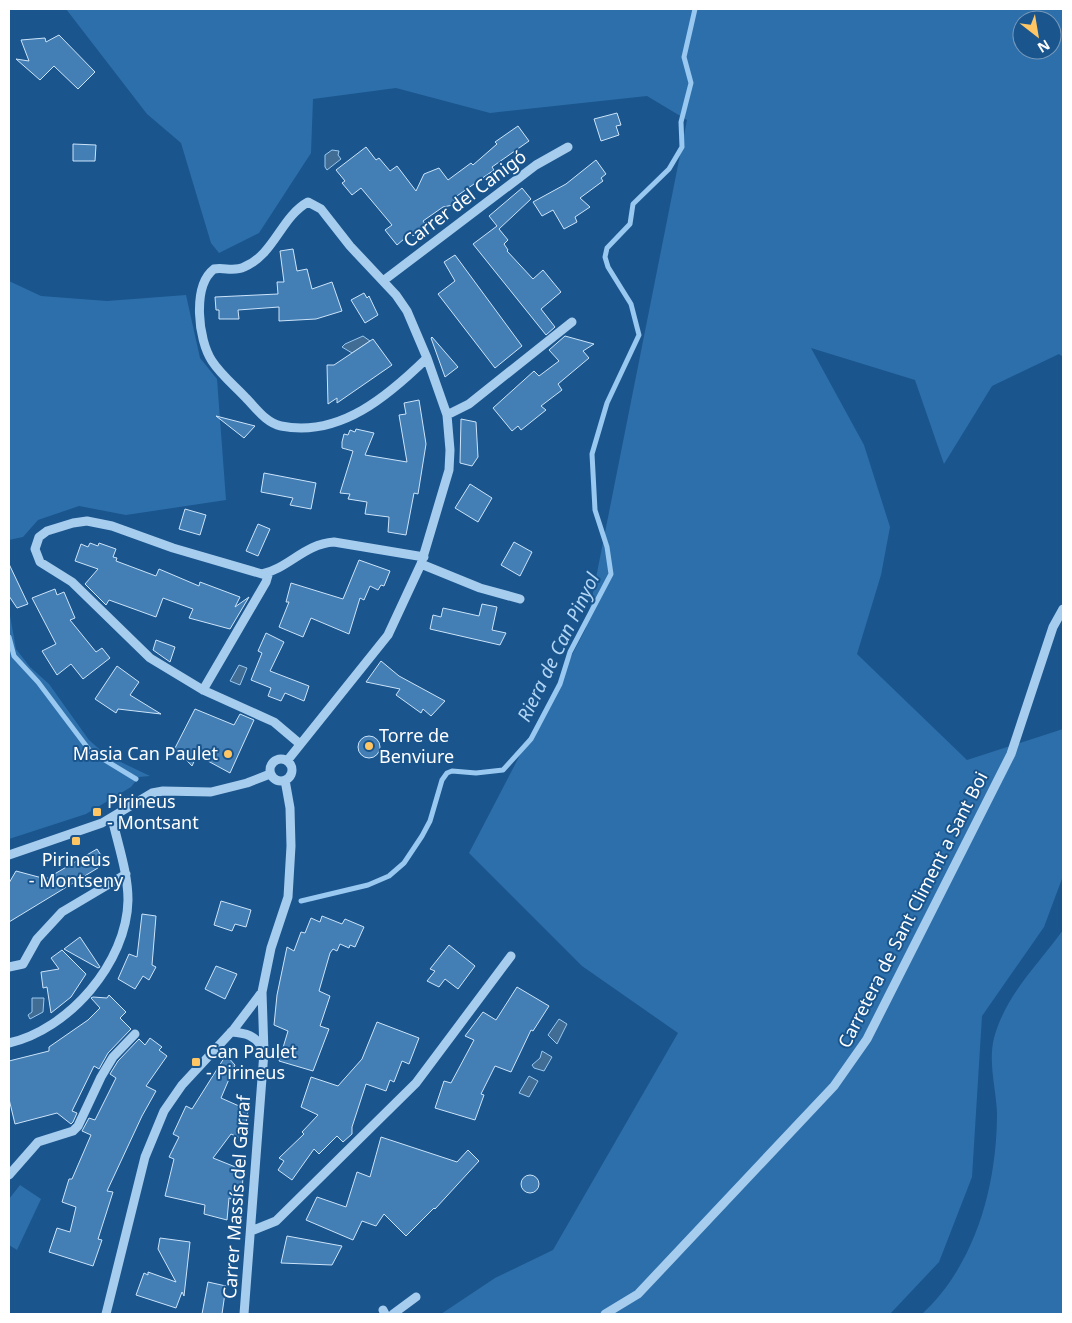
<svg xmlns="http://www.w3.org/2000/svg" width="1072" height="1323" font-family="'Noto Sans',sans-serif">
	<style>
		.green { fill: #2d6fab; fill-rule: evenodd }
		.water { fill: #416c94; stroke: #99c8f0 }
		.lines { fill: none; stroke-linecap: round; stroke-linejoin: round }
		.stream { stroke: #99c8f0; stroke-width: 5 }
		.building { fill: #437fb5; stroke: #cce4fa }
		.minor { stroke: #a6ccee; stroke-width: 9 }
		.poi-dot { fill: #ffc663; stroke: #1a558d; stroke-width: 2 }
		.labels { text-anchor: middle; stroke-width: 4; stroke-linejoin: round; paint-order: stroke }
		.street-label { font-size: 18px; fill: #fff; stroke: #1a558d }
		.poi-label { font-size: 18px; fill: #fff; stroke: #1a558d; text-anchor: start }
		.water-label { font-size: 19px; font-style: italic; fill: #b2d6f5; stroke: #1a558d }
	</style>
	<rect width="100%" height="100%" fill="#1a558d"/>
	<!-- green -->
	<path class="green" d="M66 9H1063V357L1059 354 992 386 944 464 915 380 811 348 864 445 890 527 881 575 857 654 967 760 1063 729V876L1044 927 982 1016 972 1177 939 1262 890 1314H441L495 1278 553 1250 678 1033 582 966 469 853 586 628 687 120 647 96 490 113 396 88 313 99 311 153 259 233 219 253 211 243 181 143 147 114ZM1022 20H1052V50H1022Z
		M9 281 41 296 107 301 186 295 200 358 217 379 226 500 126 515 79 506 38 520 23 537 9 540Z
		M9 610 16 649 30 667 49 684 89 740 106 755 150 776 139 777 131 787 86 814 9 839Z
		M1063 930V1314H922C976 1264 997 1185 997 1113 996 1088 988 1063 994 1038 1006 994 1038 965 1063 930Z
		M20 1185 41 1199 17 1250 9 1245V1199Z"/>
	<!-- water -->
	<path class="water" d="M332 150 339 151 338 155 341 159 327 170 325 167V155Z
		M363 336 370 341 352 353 342 347 345 344Z
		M239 665 247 668 240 685 230 681Z
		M32 998H44L43 1012 30 1019 28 1015 32 1012Z
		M559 1019 567 1024 557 1044 548 1035Z
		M542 1051 552 1057 544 1071 534 1068 532 1065 540 1058Z
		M529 1076 538 1081 529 1097 519 1093Z"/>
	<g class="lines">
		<!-- stream -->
		<path class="stream" d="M9 637 14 656 38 682 90 751 136 779
			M301 901 368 885 389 876 404 863 422 836 430 821 442 780 447 773 452 771 476 773 503 770 531 739 560 684 570 652 611 574 607 547 595 510 592 454 607 403 639 335 631 304 608 267 605 257 607 248 630 224 633 204 669 169 682 147 681 122 691 83 684 57 695 9"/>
	</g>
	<!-- building -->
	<path class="building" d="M59 35 95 72 78 89 54 66 40 80 16 59 29 61 21 40 45 38 46 42Z
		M617 113 621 125 616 126 619 135 601 141 594 119Z
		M518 126 529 141 492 167 494 170 454 198 453 205 443 207 423 221 426 225 413 236 411 233 397 245 385 230 392 225 361 188 352 195 342 183 345 181 336 170 366 147 376 160 379 158 390 171 397 166 416 191 424 174 439 168 448 180 471 163 473 165 497 144 495 142Z
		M73 144 96 145 95 161H73Z
		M596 160 606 174 601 178 603 181 580 198 590 207 575 217 577 222 564 229 553 210 542 216 533 202 566 184Z
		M522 188 531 199 499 229 508 240 504 244 508 250 507 251 533 279 543 270 561 292 541 309 555 327 546 335 473 244 497 226 489 216Z
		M293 249 297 271 307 269 312 289 332 282 342 311 316 319 279 321V307L238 310 239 319H219V310H216L215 297 278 294 277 282H284L280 251Z
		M455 255 522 346 495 368 438 294 455 281 444 262Z
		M364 293 367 298 369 296 378 315 365 323 351 300Z
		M565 336 594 344 583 351 589 358 558 384 562 390 541 406 546 410 521 430 518 426 512 431 493 408 534 371 539 376 559 361 549 350Z
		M432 337 458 367 445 377 431 338Z
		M373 339 392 365 337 403V398L328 404 327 365H334Z
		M419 400 426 444 418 494 414 493 406 535 388 532 389 517 365 514 367 502 348 499 350 494 340 493 353 451 342 448V442L344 434 348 435 350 430 355 432 356 429 374 433 365 455 407 462 399 415 406 414 404 403Z
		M216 416 255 426 244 438Z
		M461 419 476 422 478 457 472 466 460 463Z
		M264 473 316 483 311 509 290 505 293 498 261 492Z
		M470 484 492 498 478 522 455 508Z
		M185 509 206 515 200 535 179 529Z
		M258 524 270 529 258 556 246 551Z
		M514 542 532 552 520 576 501 565Z
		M90 543 98 546 99 543 116 549 113 557 117 558 116 561 156 576 159 569 199 586 200 582 240 597 235 607 249 597 230 629 189 618 193 609 163 598 156 617 109 600 106 605 85 584 98 569 75 561 81 544 88 547Z
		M359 560 390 571 384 586 381 585 378 590 370 586 364 600 360 598 349 634 311 618 303 637 279 627 289 602H286L291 583 343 599Z
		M9 564 28 604 17 608 9 596Z
		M55 589 57 595 64 592 75 618 70 620 96 652 102 648 110 658 83 679 71 664 57 675 42 651 56 644 32 598Z
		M482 604 497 607 492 630 506 633 500 645 430 629 433 615 441 617 443 608 479 616Z
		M266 633 284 642 270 671 309 686 304 701 285 693 281 701 268 696 271 688 251 680 262 653 258 651Z
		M156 640 175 647 170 662 153 650Z
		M381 661 399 676 445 701 431 716 423 709 421 713 396 695 400 689 366 682Z
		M117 666 139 682 130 695 161 714 118 709 116 713 95 699Z
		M195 709 234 725 240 714 254 720 230 773 197 755 192 766 175 748Z
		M358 747a11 11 0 1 1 22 0a11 11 0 1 1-22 0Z
		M97 849 106 863 9 922V883L16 871 46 879Z
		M221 901 251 910 246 927 235 924 232 931 214 925Z
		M142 914 156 916 152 965 156 967 149 980 143 976 135 989 118 979 129 954 137 957Z
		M322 916 342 924 345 919 364 927 355 947 350 945 349 948 340 944 337 951 333 949 330 953 319 991 330 996 320 1026 329 1029 313 1071 279 1061 288 1031 274 1025 277 995 287 947 294 951 301 932 305 933 311 918 320 922Z
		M80 937 100 967 98 968 64 949Z
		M449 945 475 966 458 989 445 979 439 987 427 981 435 971 430 969Z
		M62 950 86 974 71 997 51 1013 47 987 43 988 41 972 59 969 51 958Z
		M216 966 237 974 225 999 205 989Z
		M517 987 549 1006 533 1031 531 1030 511 1072 495 1066 481 1094 484 1095 475 1120 435 1108 444 1081 451 1083 474 1040 465 1036 483 1012 496 1020Z
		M109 995 126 1012 120 1018 131 1029 108 1053 99 1069 94 1066 72 1111 77 1113 73 1122 71 1124 57 1113 15 1124 9 1099V1061L49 1051V1047L88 1020 100 1008 91 998 93 997 107 998Z
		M377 1022 419 1038 409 1064 402 1061 394 1082 390 1080 386 1091 366 1084 352 1127V1134L343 1142 337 1136 319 1154 314 1149 292 1180 278 1170 284 1161 279 1158 304 1134 302 1132 318 1115 301 1107 311 1077 338 1086 362 1059Z
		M150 1038 162 1047 159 1050 167 1056 146 1086 156 1091 142 1116 107 1191 113 1192 98 1239 102 1240 93 1266 49 1252 57 1228 70 1232 76 1207 62 1202 69 1179H72L91 1135 82 1131 89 1118 95 1120 116 1078 110 1074 118 1061 139 1039 145 1045Z
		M226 1055 235 1065 221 1098 248 1110 244 1140 231 1134 213 1158 243 1170 242 1204 229 1198 227 1220 204 1214 205 1205 165 1196 174 1159 169 1157 179 1137 173 1134 186 1106 192 1109Z
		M381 1137 457 1162 468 1150 479 1161 435 1209 434 1208 406 1236 384 1214 376 1226 362 1221 353 1240 306 1220 317 1197 346 1207 357 1172 370 1177Z
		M521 1184a9 9 0 1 1 18 0a9 9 0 1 1-18 0Z
		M287 1236 342 1246 332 1265 281 1263Z
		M160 1238 190 1242 184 1296 182 1292 176 1308 136 1295 144 1273 148 1275V1272L176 1282 158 1249Z
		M208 1282 226 1286 222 1314H202Z"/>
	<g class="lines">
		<!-- minor -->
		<path class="minor" d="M383 281 536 165 568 147
			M447 415 469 404 572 322
			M421 564 480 588 520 599
			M203 690 266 582 269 572
			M300 744 274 722 203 690 150 658 72 582 40 562 35 549 39 537 47 531 73 523 87 521 112 526 173 548 262 574C289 568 304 544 334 542L424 557
			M270 770a11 11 0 1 1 22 0a11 11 0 1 1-22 0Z
			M287 761 388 635 421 564 449 470 450 450 447 415 427 358 407 311 396 295 350 246 321 209 308 202C281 217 274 255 244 267 234 272 224 267 214 269 192 286 198 340 212 361 221 375 235 386 246 398 256 408 266 423 281 426 340 438 389 395 427 358
			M9 855 102 823 152 793 163 791 211 792 247 783 270 774
			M9 967 23 964 37 939 62 912 126 874
			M231 1032C246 1033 255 1035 263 1049
			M9 1043C68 1030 127 963 128 900 128 873 118 845 112 818
			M9 1175 38 1142 73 1131 78 1126 101 1077 113 1057 135 1034
			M251 1231 276 1221 416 1083 511 956
			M383 1310 385 1314
			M106 1314 145 1157 164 1111 182 1085 234 1029 262 992
			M244 1314 264 1052 262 992 271 948 288 897 291 846 290 808 285 780
			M393 1314 416 1297
			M605 1314 638 1294 834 1086 867 1039 1011 754 1053 627 1063 609"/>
	</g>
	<!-- markers -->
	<g class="poi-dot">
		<circle cx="369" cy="746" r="5"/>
		<circle cx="228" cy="754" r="5"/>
		<rect x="92" y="807" width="10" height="10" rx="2.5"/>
		<rect x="71" y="836" width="10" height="10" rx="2.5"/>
		<rect x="191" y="1057" width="10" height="10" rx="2.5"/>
	</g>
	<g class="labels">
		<!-- street labels -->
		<g class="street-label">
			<text transform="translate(465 199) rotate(-37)" y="6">Carrer del Canigó</text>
			<text transform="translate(913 910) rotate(-63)" y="6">Carretera de Sant Climent a Sant Boi</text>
			<text transform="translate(237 1197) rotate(-86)" y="6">Carrer Massís del Garraf</text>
		</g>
		<!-- poi labels -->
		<g class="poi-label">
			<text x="379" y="742">Torre de<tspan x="379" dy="21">Benviure</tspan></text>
			<text x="218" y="760" text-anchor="end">Masia Can Paulet</text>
			<text x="107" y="808">Pirineus<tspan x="107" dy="21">- Montsant</tspan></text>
			<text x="76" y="866" text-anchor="middle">Pirineus<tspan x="76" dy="21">- Montseny</tspan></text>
			<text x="206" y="1058">Can Paulet<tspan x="206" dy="21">- Pirineus</tspan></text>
		</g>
		<!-- water labels -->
		<g class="water-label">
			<text transform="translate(558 647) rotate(-64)" y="7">Riera de Can Pinyol</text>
		</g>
	</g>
	<!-- border -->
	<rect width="1072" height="1323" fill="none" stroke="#ffffff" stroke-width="20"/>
	<!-- north arrow -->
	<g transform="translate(1037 35) rotate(149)"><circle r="24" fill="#1a558d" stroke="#7699bb"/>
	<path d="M0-4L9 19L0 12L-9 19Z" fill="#ffc663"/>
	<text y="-8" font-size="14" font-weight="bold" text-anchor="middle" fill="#ffffff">N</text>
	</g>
</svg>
